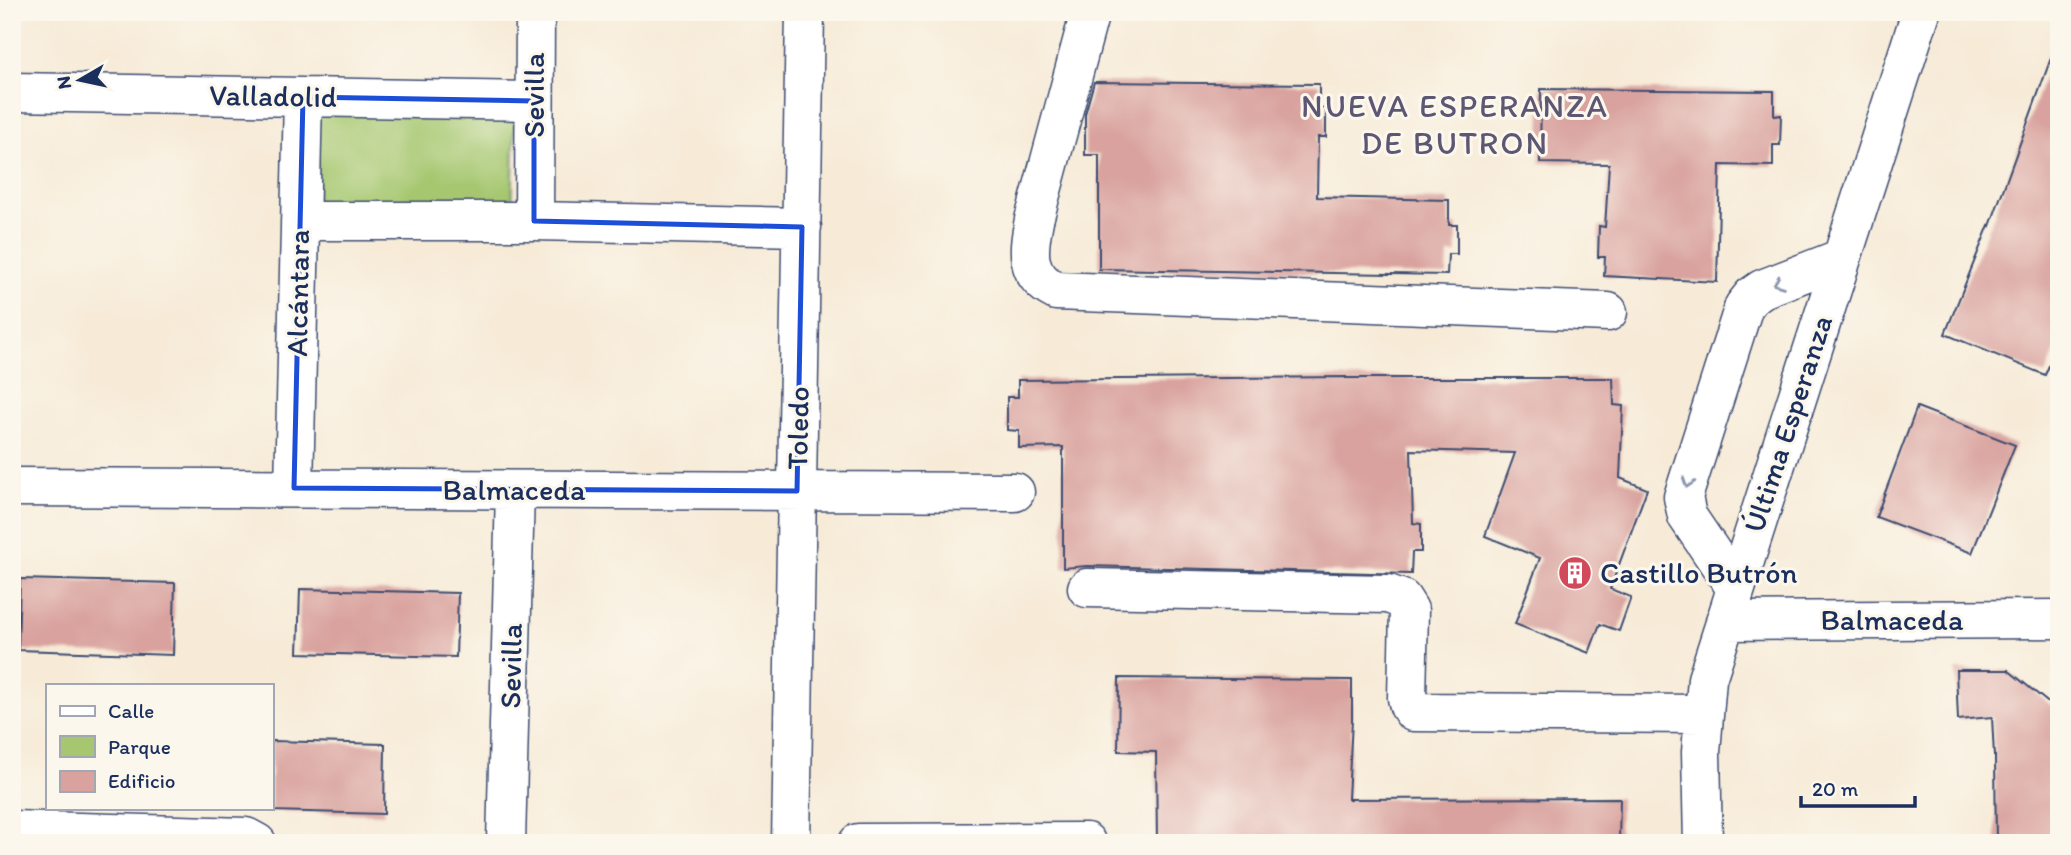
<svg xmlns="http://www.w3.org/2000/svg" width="2071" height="855" font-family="Itim,sans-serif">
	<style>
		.green { fill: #a6c76f; stroke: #607b66; stroke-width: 2 }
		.building { fill: #d9a29e }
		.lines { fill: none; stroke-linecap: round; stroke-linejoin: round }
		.minor-casing { stroke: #3c4b70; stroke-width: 41 }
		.minor { stroke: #fff; stroke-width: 38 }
		.oneway { stroke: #8d97ae }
		.marked { fill: none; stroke: #1d4ed8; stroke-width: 5; stroke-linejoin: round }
		.labels { text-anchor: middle; stroke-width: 6; stroke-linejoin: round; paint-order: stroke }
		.street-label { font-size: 30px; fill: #1b2f5e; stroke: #fbf7ec }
		.poi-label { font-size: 30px; fill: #1b2f5e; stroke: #fbf7ec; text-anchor: start }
		.neighbourhood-label { font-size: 32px; letter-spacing: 2px; fill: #5e5774; stroke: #fbf7ec }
	</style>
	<rect width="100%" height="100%" fill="#fbf7ec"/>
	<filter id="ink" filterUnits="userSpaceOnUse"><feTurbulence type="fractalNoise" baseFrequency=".0143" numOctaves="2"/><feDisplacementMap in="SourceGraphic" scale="14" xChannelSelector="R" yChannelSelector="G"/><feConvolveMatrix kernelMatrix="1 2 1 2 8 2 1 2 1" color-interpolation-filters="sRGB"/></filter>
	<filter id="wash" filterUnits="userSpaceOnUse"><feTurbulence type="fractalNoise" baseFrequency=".00686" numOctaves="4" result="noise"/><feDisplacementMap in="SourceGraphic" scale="28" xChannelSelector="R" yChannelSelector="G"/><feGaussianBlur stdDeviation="1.57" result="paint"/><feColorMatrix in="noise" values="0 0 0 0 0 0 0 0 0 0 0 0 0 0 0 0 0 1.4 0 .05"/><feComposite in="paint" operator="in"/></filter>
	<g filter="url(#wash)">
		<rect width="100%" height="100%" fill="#f7ebd8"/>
		<!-- green -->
		<path class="green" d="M318 103 515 106 512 218 316 209Z"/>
		<g id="blocks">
			<!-- building -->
			<path class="building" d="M2055 47 2059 48V342L2045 375 1945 334 1989 225 1990 226Z
				M1094 82 1319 84V108H1326V137H1318L1317 197 1449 200V225H1457V254H1448L1447 275 1099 269V155H1085V114Z
				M1541 89 1774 91V116L1781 115 1780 145H1773V166L1720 165 1717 282 1604 276 1605 257H1598L1599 226 1605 227 1609 164 1540 163Z
				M1346 377V378H1613L1614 405 1623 406 1620 478 1647 489 1610 589 1631 597 1619 631 1600 624 1589 653 1515 624 1540 558 1485 536 1515 453 1411 450 1413 523 1421 524V552H1412L1411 574 1087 566 1063 568V447L1019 448V431L1007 430V397H1018V380Z
				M1917 407 2015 445 1972 553 1876 517Z
				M20 579 175 583 173 655 18 650Z
				M300 589 458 593 456 657 298 653Z
				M1956 670H2008L2057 710 2059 843H1996L1995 756H1994L1992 717 1958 720Z
				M1119 678 1352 680V720L1348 799 1620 798 1619 843H1157L1156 752 1118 751Z
				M271 741 385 744 384 814 271 811Z"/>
		</g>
	</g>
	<g filter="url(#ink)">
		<use href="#blocks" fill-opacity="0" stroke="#3c4b70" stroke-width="2"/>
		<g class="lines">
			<!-- minor casing -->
			<g class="minor-casing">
				<path id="minor" d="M1090 12 1034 220C1028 250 1024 275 1056 291L1608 312
					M12 92 534 101
					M300 221H534L802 227
					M534 221 535 12
					M12 487 1015 492
					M294 488 303 97
					M1735 587 1687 516 1683 497 1744 306 1752 296 1762 289 1842 258
					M1087 588 1388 594 1402 599 1409 610 1407 698 1409 706 1413 712 1703 714
					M1725 621 2059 619
					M12 830 246 837 257 843
					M506 843 515 490
					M791 843 805 12
					M858 843 1086 842
					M1703 843 1701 752 1707 679 1921 12"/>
			</g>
			<!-- minor -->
			<use href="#minor" class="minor"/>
		</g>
		<!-- one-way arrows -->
		<defs><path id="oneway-chevron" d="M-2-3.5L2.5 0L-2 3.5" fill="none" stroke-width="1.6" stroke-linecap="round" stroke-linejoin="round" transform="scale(1.75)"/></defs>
		<g class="oneway">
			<use href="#oneway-chevron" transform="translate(1778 283) rotate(159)"/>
			<use href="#oneway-chevron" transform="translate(1688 483) rotate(108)"/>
		</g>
	</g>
	<!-- marked area -->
	<path class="marked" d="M303 97 534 101V221L802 227 797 491 294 488Z"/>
	<!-- icons -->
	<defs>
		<g id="building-disc" transform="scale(1.75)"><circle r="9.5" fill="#d1495b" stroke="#fbf7ec"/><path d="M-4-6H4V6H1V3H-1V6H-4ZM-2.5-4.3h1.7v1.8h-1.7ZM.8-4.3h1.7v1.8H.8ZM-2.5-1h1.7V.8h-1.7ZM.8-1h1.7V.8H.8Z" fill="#fff"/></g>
	</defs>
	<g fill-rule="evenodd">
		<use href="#building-disc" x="1575" y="573"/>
	</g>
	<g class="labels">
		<!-- street labels -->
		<g class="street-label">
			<text transform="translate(534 95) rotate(-90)" y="10">Sevilla</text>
			<text transform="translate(273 96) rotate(1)" y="10">Valladolid</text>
			<text transform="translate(298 293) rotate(-89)" y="10">Alcántara</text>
			<text transform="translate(1788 424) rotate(-72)" y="10">Última Esperanza</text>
			<text transform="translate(798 428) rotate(-89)" y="10">Toledo</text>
			<text x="514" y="500">Balmaceda</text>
			<text x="1892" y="630">Balmaceda</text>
			<text transform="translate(511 666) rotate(-89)" y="10">Sevilla</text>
		</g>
		<!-- poi labels -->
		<g class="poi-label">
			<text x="1600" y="583">Castillo Butrón</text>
		</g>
		<!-- neighbourhood labels -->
		<g class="neighbourhood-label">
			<text x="1455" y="117">NUEVA ESPERANZA<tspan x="1455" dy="37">DE BUTRON</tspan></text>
		</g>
	</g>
	<!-- margin -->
	<rect width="2071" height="855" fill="none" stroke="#fbf7ec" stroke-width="42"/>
	<!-- legend -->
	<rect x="46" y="684" width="228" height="126" fill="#fbf7ec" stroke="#a1a7b3" stroke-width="2"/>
	<rect x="60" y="706" width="35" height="10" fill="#ffffff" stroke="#a1a7b3" stroke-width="2"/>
	<text x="108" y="718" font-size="21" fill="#1b2f5e">Calle</text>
	<rect x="60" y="736" width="35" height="21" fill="#a6c76f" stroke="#a1a7b3" stroke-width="2"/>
	<text x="108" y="754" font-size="21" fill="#1b2f5e">Parque</text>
	<rect x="60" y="771" width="35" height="21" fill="#d9a29e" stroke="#a1a7b3" stroke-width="2"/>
	<text x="108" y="788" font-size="21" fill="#1b2f5e">Edificio</text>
	<!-- north arrow -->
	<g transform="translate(80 80) rotate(261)" stroke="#fbf7ec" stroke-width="5" paint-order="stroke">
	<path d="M0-5L12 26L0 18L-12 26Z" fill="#1b2f5e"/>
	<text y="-10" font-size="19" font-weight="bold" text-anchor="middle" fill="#1b2f5e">N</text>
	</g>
	<!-- scale -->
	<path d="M1801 796v10h114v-10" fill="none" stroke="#1b2f5e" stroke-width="3.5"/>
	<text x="1812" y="796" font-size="21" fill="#1b2f5e" stroke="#fbf7ec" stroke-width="5" paint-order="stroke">20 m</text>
</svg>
